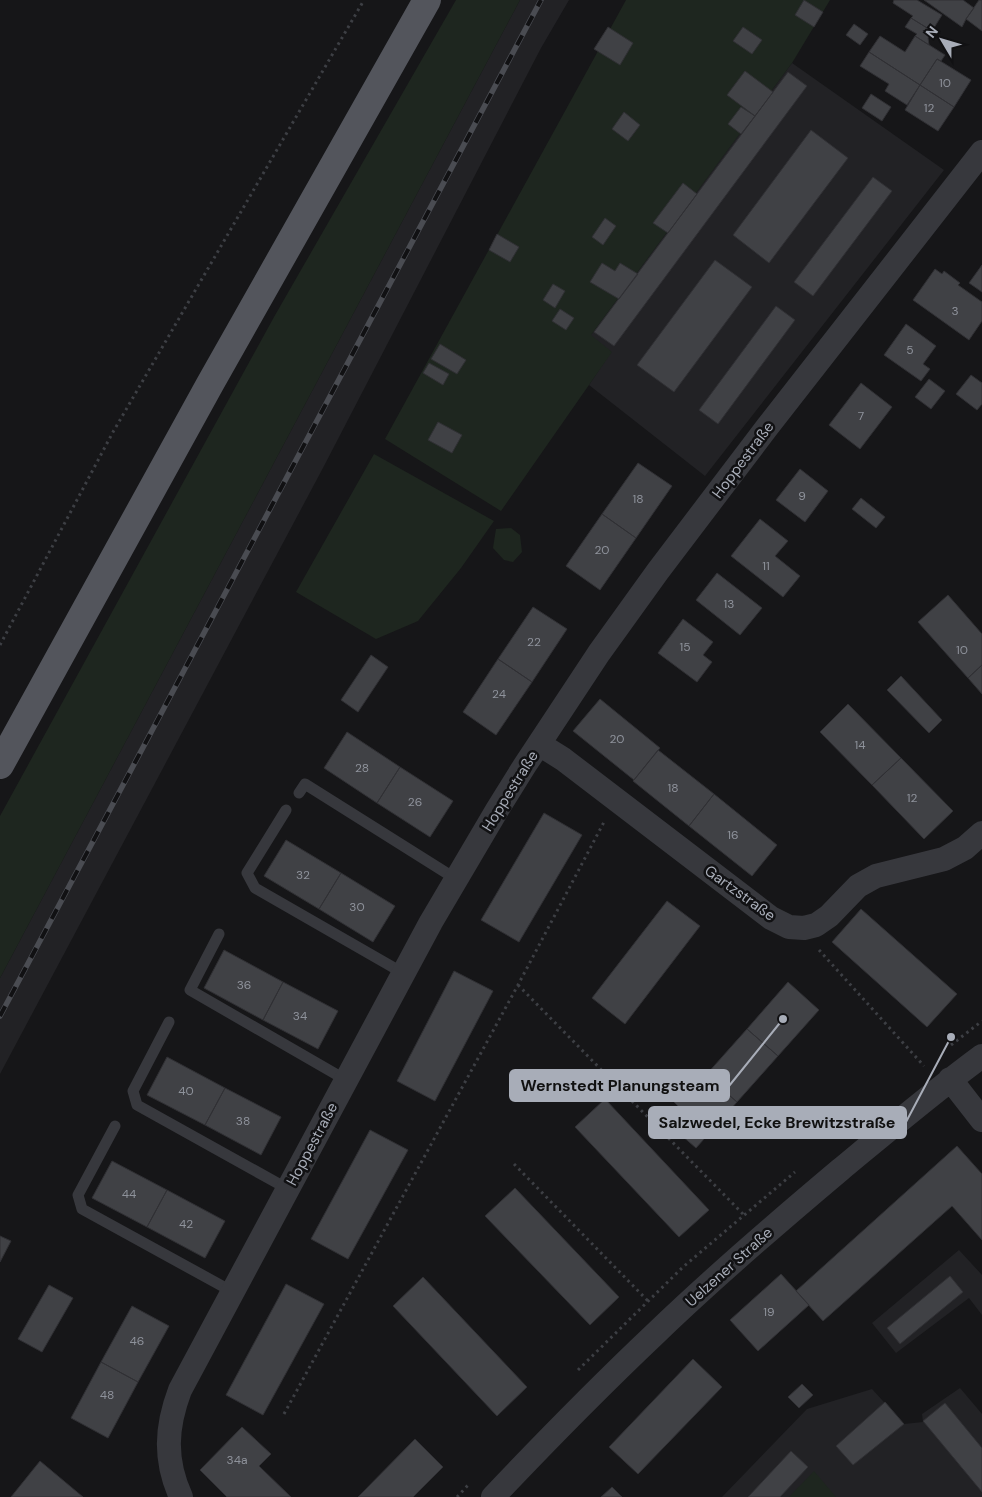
<svg xmlns="http://www.w3.org/2000/svg" width="982" height="1497" font-family="'DM Sans',sans-serif">
	<style>
		.built { fill: #222225 }
		.green { fill: #1e261f }
		.building { fill: #404145; stroke: #303034 }
		.lines { fill: none; stroke-linecap: round; stroke-linejoin: round }
		.path { stroke: #3d3f44; stroke-width: 3; stroke-dasharray: 2.5 4; stroke-linecap: butt }
		.lane { stroke: #37383d; stroke-width: 11 }
		.street { stroke: #37383d; stroke-width: 24 }
		.primary { stroke: #53555c; stroke-width: 28 }
		.rail-casing { stroke: #4a4c52; stroke-width: 5.5 }
		.rail { stroke: #111113; stroke-width: 4; stroke-dasharray: 11; stroke-linecap: butt }
		.labels { text-anchor: middle; stroke-width: 5; stroke-linejoin: round; paint-order: stroke }
		.number-label { font-size: 12px; fill: #8e929b }
		.street-label { font-size: 15px; fill: #a8adb8; stroke: #111113 }
		.leader { fill: none; stroke: #a8adb8; stroke-width: 2 }
		.callout-dot { fill: #a8adb8; stroke: #111113; stroke-width: 2 }
		.callout { fill: #a8adb8; stroke: #a8adb8; stroke-width: 2 }
		.callout-label { font-size: 16px; text-anchor: middle; font-weight: bold; fill: #111 }
	</style>
	<rect width="100%" height="100%" fill="#161618"/>
	<!-- built -->
	<path class="built" d="M520 0H569L541 48 324 466 0 1074V978Z
		M792 63 944 170 705 476 589 385 611 352 590 336Z
		M959 1250 982 1275V1315L969 1298 896 1353 872 1323Z
		M960 1388 982 1414V1497H722L807 1409 872 1389 904 1424 923 1422 922 1414Z"/>
	<!-- green -->
	<path class="green" d="M456 0H520L0 978V816L274 317Z
		M626 0H830L792 63 591 335 612 352 501 511 385 439Z
		M374 454 494 521 461 568 418 621 376 639 296 592Z
		M511 528 520 535 522 552 513 562 504 560 493 548 496 529Z
		M814 1471 836 1497H789Z"/>
	<!-- building -->
	<path class="building" d="M804 0 823 12 814 27 795 15Z
		M894 0H917L942 15 932 31 911 18 913 16 893 3Z
		M924 0H963L974 8 966 19 962 27Z
		M979 0H982V31L966 19Z
		M911 18 932 31 928 38 929 45 915 36 917 34 905 27Z
		M854 24 868 34 860 45 846 35Z
		M608 27 633 43 620 65 594 49Z
		M743 27 762 40 752 54 733 41Z
		M880 36 905 52 915 36 945 55 941 61 937 59 920 85 869 52Z
		M869 52 920 85 907 105 885 91 889 84 860 66Z
		M937 59 971 80 954 107 920 85Z
		M745 71 773 92 755 116 727 95Z
		M788 72 807 86 614 346 594 332Z
		M920 85 954 107 938 131 905 110Z
		M871 94 891 107 882 121 862 108Z
		M741 107 755 116 741 134 728 124Z
		M624 112 640 125 628 141 612 129Z
		M811 130 848 158 769 263 733 235Z
		M873 177 892 191 813 296 794 282Z
		M683 183 697 194 668 233 653 223Z
		M605 218 616 226 603 245 592 237Z
		M497 234 519 247 510 262 489 250Z
		M715 260 752 287 674 392 637 365Z
		M602 263 615 271 620 263 638 274 619 299 590 282Z
		M982 265V292L969 283Z
		M935 269 942 274 944 271 960 283 958 285 982 302V321L969 340 913 300Z
		M553 284 565 291 555 308 543 300Z
		M776 306 795 320 718 424 699 410Z
		M560 309 574 318 566 330 552 321Z
		M906 324 936 346 923 364 930 369 921 381 884 355Z
		M440 344 466 360 457 374 431 359Z
		M429 363 449 374 443 385 423 373Z
		M971 375 982 383V404L977 410 956 394Z
		M929 379 945 391 931 409 915 397Z
		M861 383 892 407 860 449 829 425Z
		M438 422 462 435 452 453 428 440Z
		M638 463 672 486 636 538 602 514Z
		M800 469 828 491 805 522 776 500Z
		M861 498 885 517 876 528 852 509Z
		M602 514 636 538 600 590 566 566Z
		M760 519 788 541 775 556 800 576 783 597 731 556Z
		M717 573 762 608 740 635 696 600Z
		M948 595 982 634V665L968 678 918 622Z
		M533 607 567 629 532 682 498 659Z
		M683 619 713 642 703 655 712 662 697 682 658 653Z
		M371 655 388 667 358 712 341 700Z
		M498 659 532 682 496 735 463 712Z
		M982 665V694L968 678Z
		M901 676 942 720 929 733 887 690Z
		M600 699 660 748 634 780 573 731Z
		M848 704 901 758 872 785 820 732Z
		M347 732 400 767 377 803 324 768Z
		M658 750 714 794 689 826 633 781Z
		M901 758 953 811 924 839 872 785Z
		M400 767 453 801 430 837 377 803Z
		M714 794 777 845 752 876 689 826Z
		M544 813 582 835 519 942 481 920Z
		M286 840 341 873 319 909 264 876Z
		M341 873 395 906 373 942 319 909Z
		M667 901 700 926 625 1024 592 998Z
		M861 909 957 994 927 1027 832 942Z
		M224 950 283 982 263 1020 204 988Z
		M454 971 493 991 435 1101 397 1081Z
		M283 982 338 1011 318 1049 263 1020Z
		M788 982 819 1010 778 1056 747 1029Z
		M747 1029 778 1056 737 1102 706 1075Z
		M167 1057 225 1088 205 1125 147 1095Z
		M706 1075 737 1102 696 1148 665 1121 678 1106 672 1100 681 1088 688 1095Z
		M225 1088 281 1117 261 1155 205 1125Z
		M605 1099 709 1210 679 1237 575 1127Z
		M370 1130 408 1150 348 1259 311 1239Z
		M957 1146 982 1174V1240L952 1206 823 1321 796 1291Z
		M112 1161 167 1190 147 1227 92 1198Z
		M515 1188 619 1297 590 1325 485 1216Z
		M167 1190 225 1221 205 1258 147 1227Z
		M0 1236 11 1241 0 1262Z
		M781 1274 809 1305 758 1351 730 1320Z
		M950 1276 963 1292 900 1344 887 1328Z
		M423 1277 527 1387 497 1416 393 1306Z
		M286 1284 324 1304 263 1415 226 1395Z
		M49 1285 73 1298 42 1352 18 1339Z
		M132 1306 169 1326 138 1382 101 1362Z
		M693 1359 722 1387 638 1474 609 1447Z
		M101 1362 138 1382 108 1438 71 1418Z
		M802 1384 813 1395 799 1408 788 1397Z
		M885 1402 904 1424 853 1465 836 1446Z
		M945 1403 982 1448V1492L923 1421Z
		M242 1427 271 1454 259 1466 291 1497H227L200 1470Z
		M415 1439 443 1467 413 1497H358Z
		M791 1451 808 1467 780 1497H748Z
		M40 1461 83 1497H11Z
		M612 1487 622 1497H601Z"/>
	<g class="lines">
		<!-- path -->
		<path class="path" d="M0 645 113 432 364 0
			M819 950 924 1066
			M518 985 744 1215
			M951 1045 982 1021
			M514 1164 648 1301
			M578 1370 683 1267 795 1172
			M284 1414 518 985 604 822
			M457 1497 470 1483"/>
		<!-- lane -->
		<path class="lane" d="M299 793 305 784 456 879
			M286 810 247 873 255 888 403 973
			M219 934 190 990 346 1080
			M169 1022 133 1091 137 1105 288 1189
			M115 1126 78 1195 82 1209 233 1292"/>
		<!-- street -->
		<path class="street" d="M539 744 563 759 771 918 789 927 804 928 816 925 829 916 858 886 876 876 944 859 965 848 982 833
			M950 1079 982 1120
			M181 1497C164 1460 166 1427 180 1390L431 922 497 810 525 765 599 653 658 571 768 426 982 152
			M493 1497C546 1441 600 1386 656 1333 715 1276 777 1223 840 1170 887 1131 933 1092 982 1056"/>
		<!-- primary -->
		<path class="primary" d="M0 765 210 384 427 0"/>
		<!-- rail casing -->
		<g class="rail-casing">
			<path id="rail" d="M0 1016 541 0"/>
		</g>
		<!-- rail -->
		<use href="#rail" class="rail"/>
	</g>
	<g class="labels">
		<!-- number labels -->
		<g class="number-label">
			<text x="945" y="87">10</text>
			<text x="929" y="112">12</text>
			<text x="955" y="315">3</text>
			<text x="910" y="354">5</text>
			<text x="861" y="420">7</text>
			<text x="802" y="500">9</text>
			<text x="638" y="503">18</text>
			<text x="602" y="554">20</text>
			<text x="766" y="570">11</text>
			<text x="729" y="608">13</text>
			<text x="534" y="646">22</text>
			<text x="685" y="651">15</text>
			<text x="962" y="654">10</text>
			<text x="499" y="698">24</text>
			<text x="617" y="743">20</text>
			<text x="860" y="749">14</text>
			<text x="362" y="772">28</text>
			<text x="673" y="792">18</text>
			<text x="912" y="802">12</text>
			<text x="415" y="806">26</text>
			<text x="733" y="839">16</text>
			<text x="303" y="879">32</text>
			<text x="357" y="911">30</text>
			<text x="244" y="989">36</text>
			<text x="300" y="1020">34</text>
			<text x="186" y="1095">40</text>
			<text x="243" y="1125">38</text>
			<text x="129" y="1198">44</text>
			<text x="186" y="1228">42</text>
			<text x="769" y="1316">19</text>
			<text x="137" y="1345">46</text>
			<text x="107" y="1399">48</text>
			<text x="237" y="1464">34a</text>
		</g>
		<!-- street labels -->
		<g class="street-label">
			<text transform="translate(743 460) rotate(-53)" y="5">Hoppestraße</text>
			<text transform="translate(510 791) rotate(-58)" y="5">Hoppestraße</text>
			<text transform="translate(740 893) rotate(36)" y="5">Gartzstraße</text>
			<text transform="translate(312 1144) rotate(-62)" y="5">Hoppestraße</text>
			<text transform="translate(729 1267) rotate(-42)" y="5">Uelzener Straße</text>
		</g>
	</g>
	<!-- callouts -->
	<path class="leader" d="M783 1019L729 1086M951 1037L906 1122"/>
	<g class="callout-dot">
		<circle cx="783" cy="1019" r="5"/>
		<circle cx="951" cy="1037" r="5"/>
	</g>
	<g class="callout">
		<rect x="510" y="1070" width="219" height="31" rx="5"/>
		<rect x="649" y="1107" width="257" height="31" rx="5"/>
	</g>
	<g class="callout-label">
		<text x="620" y="1091">Wernstedt Planungsteam</text>
		<text x="777" y="1128">Salzwedel, Ecke Brewitzstraße</text>
	</g>
	<!-- north arrow -->
	<g transform="translate(942 40) rotate(308)" stroke="#111113" stroke-width="4" paint-order="stroke">
	<path d="M0-4L9 19L0 12L-9 19Z" fill="#a8adb8"/>
	<text y="-8" font-size="14" font-weight="bold" text-anchor="middle" fill="#a8adb8">N</text>
	</g>
</svg>
